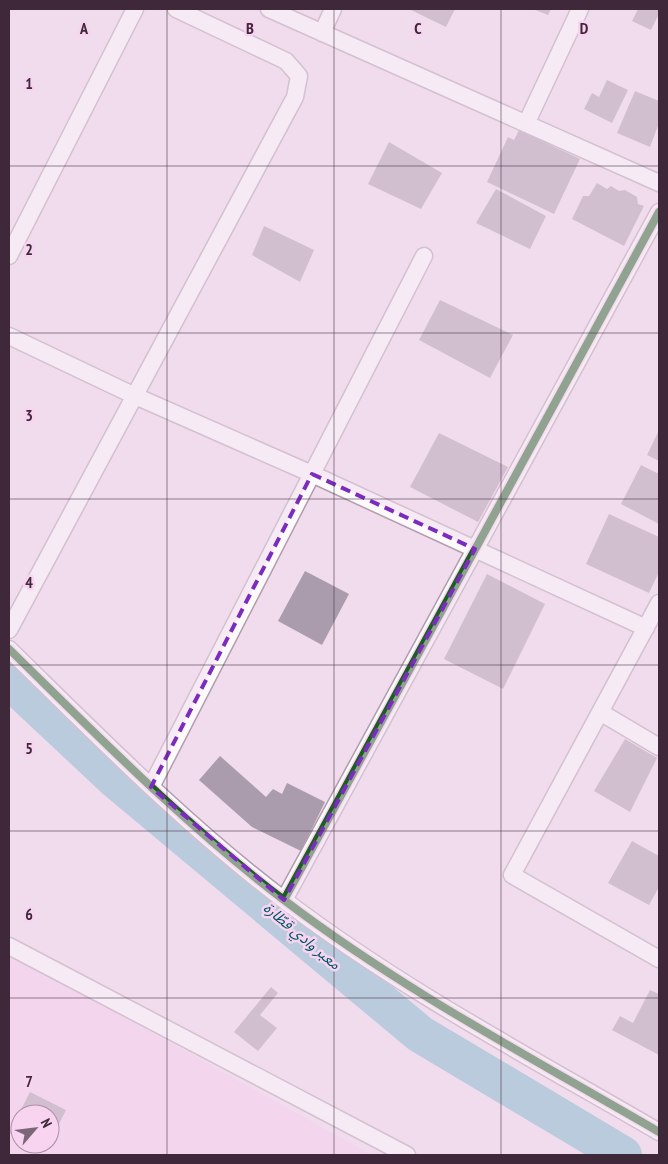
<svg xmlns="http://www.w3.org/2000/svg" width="668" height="1164" font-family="'PT Sans Narrow','Noto Sans Arabic',sans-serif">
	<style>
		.built { fill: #f5cfee; fill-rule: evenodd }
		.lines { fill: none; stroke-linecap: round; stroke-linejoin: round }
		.river { stroke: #78b7ca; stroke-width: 38 }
		.building { fill: #ab9cad }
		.minor-casing { stroke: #b09dad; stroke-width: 19 }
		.minor { stroke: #fdfafc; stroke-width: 16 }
		.cycleway-casing { stroke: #f8d4f1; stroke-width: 11 }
		.cycleway { stroke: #1b5e20; stroke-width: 8 }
		.marked { fill: none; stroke: #7b2cbf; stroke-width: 4; stroke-dasharray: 10 6; stroke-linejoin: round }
		.grid { fill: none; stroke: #3e283a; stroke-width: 1; stroke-opacity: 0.55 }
		.labels { text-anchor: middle; stroke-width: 5; stroke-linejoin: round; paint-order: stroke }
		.water-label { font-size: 15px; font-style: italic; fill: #005967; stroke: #f8d4f1 }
		.grid-label { font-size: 16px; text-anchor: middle; font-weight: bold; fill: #3e283a; stroke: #f8d4f1; stroke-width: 5; stroke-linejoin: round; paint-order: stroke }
	</style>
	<rect width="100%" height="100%" fill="#f0dcec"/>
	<!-- built -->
	<path class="built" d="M9 953 372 1155H9ZM20 1114H50V1144H20Z"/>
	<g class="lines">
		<!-- river -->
		<path class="river" d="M9 680 117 781 420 1034 623 1155"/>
	</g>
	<!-- building -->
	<path class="building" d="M409 9H455L446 27Z
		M533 9H551L548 15Z
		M638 9H659V14L651 30 632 21Z
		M607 80 628 90 612 123 584 109 592 93 599 97Z
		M635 91 659 101V123L650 147 617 133Z
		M519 130 580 159 554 214 487 182 508 137 514 140Z
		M389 142 442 173 421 209 368 184Z
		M597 183 607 189 611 186 619 191 625 190 637 197 638 204 644 206 624 246 572 219 583 196H589Z
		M496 189 546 216 530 249 476 223Z
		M264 226 314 250 300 282 252 255Z
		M440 300 513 335 490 378 419 340Z
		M659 430V461L647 455Z
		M439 433 508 467 478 522 410 487Z
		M641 465 659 474V524L621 504Z
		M609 514 659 537V572L649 593 586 564Z
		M305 571 349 594 322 645 278 621Z
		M487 574 545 604 503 689 444 659Z
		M625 739 657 758 630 812 594 791Z
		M220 756 266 797 273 789 282 794 287 783 325 802 301 851 252 827 199 780Z
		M632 841 659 856V887L649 905 608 883Z
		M271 987 278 993 260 1015 277 1028 258 1051 234 1032Z
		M650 990 659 994V1055L612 1030 620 1016 633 1023Z
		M30 1092 66 1110 50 1142V1114H20V1139L9 1133Z
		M30 1144H49L45 1152Z"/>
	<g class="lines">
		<!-- minor casing -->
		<g class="minor-casing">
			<path id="minor" d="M269 9 659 183
				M322 33 333 9
				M526 124 580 9
				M9 256 135 9
				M9 336 133 395 312 474 646 628
				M659 603 512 875 659 959
				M9 630 295 97 299 76 286 61 176 9
				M9 649C98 736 185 825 284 900 401 989 532 1058 659 1132
				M600 712 659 747
				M151 787 424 256
				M284 900 659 212
				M9 946 407 1155"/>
		</g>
		<!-- minor -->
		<use href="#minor" class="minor"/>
		<!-- cycleway casing -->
		<g class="cycleway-casing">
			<path id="cycleway" d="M9 649C98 736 185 825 284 900 401 989 532 1058 659 1132
				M284 900 659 212"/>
		</g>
		<!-- cycleway -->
		<use href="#cycleway" class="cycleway"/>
	</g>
	<!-- marked area -->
	<path d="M0 0H668V1164H0ZM312 474 475 549 284 900 151 787Z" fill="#f0dcec" fill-opacity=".55" fill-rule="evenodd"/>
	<path class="marked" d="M312 474 475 549 284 900 151 787Z"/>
	<!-- grid -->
	<path class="grid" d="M167 9V1155M334 9V1155M501 9V1155M9 166H659M9 333H659M9 499H659M9 665H659M9 831H659M9 998H659"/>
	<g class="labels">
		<!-- water labels -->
		<g class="water-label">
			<text transform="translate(302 936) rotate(40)" y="5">معبر وادي قطّارة</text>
		</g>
	</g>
	<g class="grid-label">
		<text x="84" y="34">A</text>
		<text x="250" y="34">B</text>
		<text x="418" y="34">C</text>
		<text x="584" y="34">D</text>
		<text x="29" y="89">1</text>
		<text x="29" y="255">2</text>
		<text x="29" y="421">3</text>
		<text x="29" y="588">4</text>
		<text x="29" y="754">5</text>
		<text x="29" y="920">6</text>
		<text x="29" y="1087">7</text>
	</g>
	<!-- border -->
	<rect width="668" height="1164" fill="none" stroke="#3e283a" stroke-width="20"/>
	<!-- north arrow -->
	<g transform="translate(35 1129) rotate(62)"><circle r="24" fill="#f8d4f1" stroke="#ae8fa8"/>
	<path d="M0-4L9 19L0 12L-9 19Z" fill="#7c6778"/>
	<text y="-8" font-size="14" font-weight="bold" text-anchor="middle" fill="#3e283a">N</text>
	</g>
</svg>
